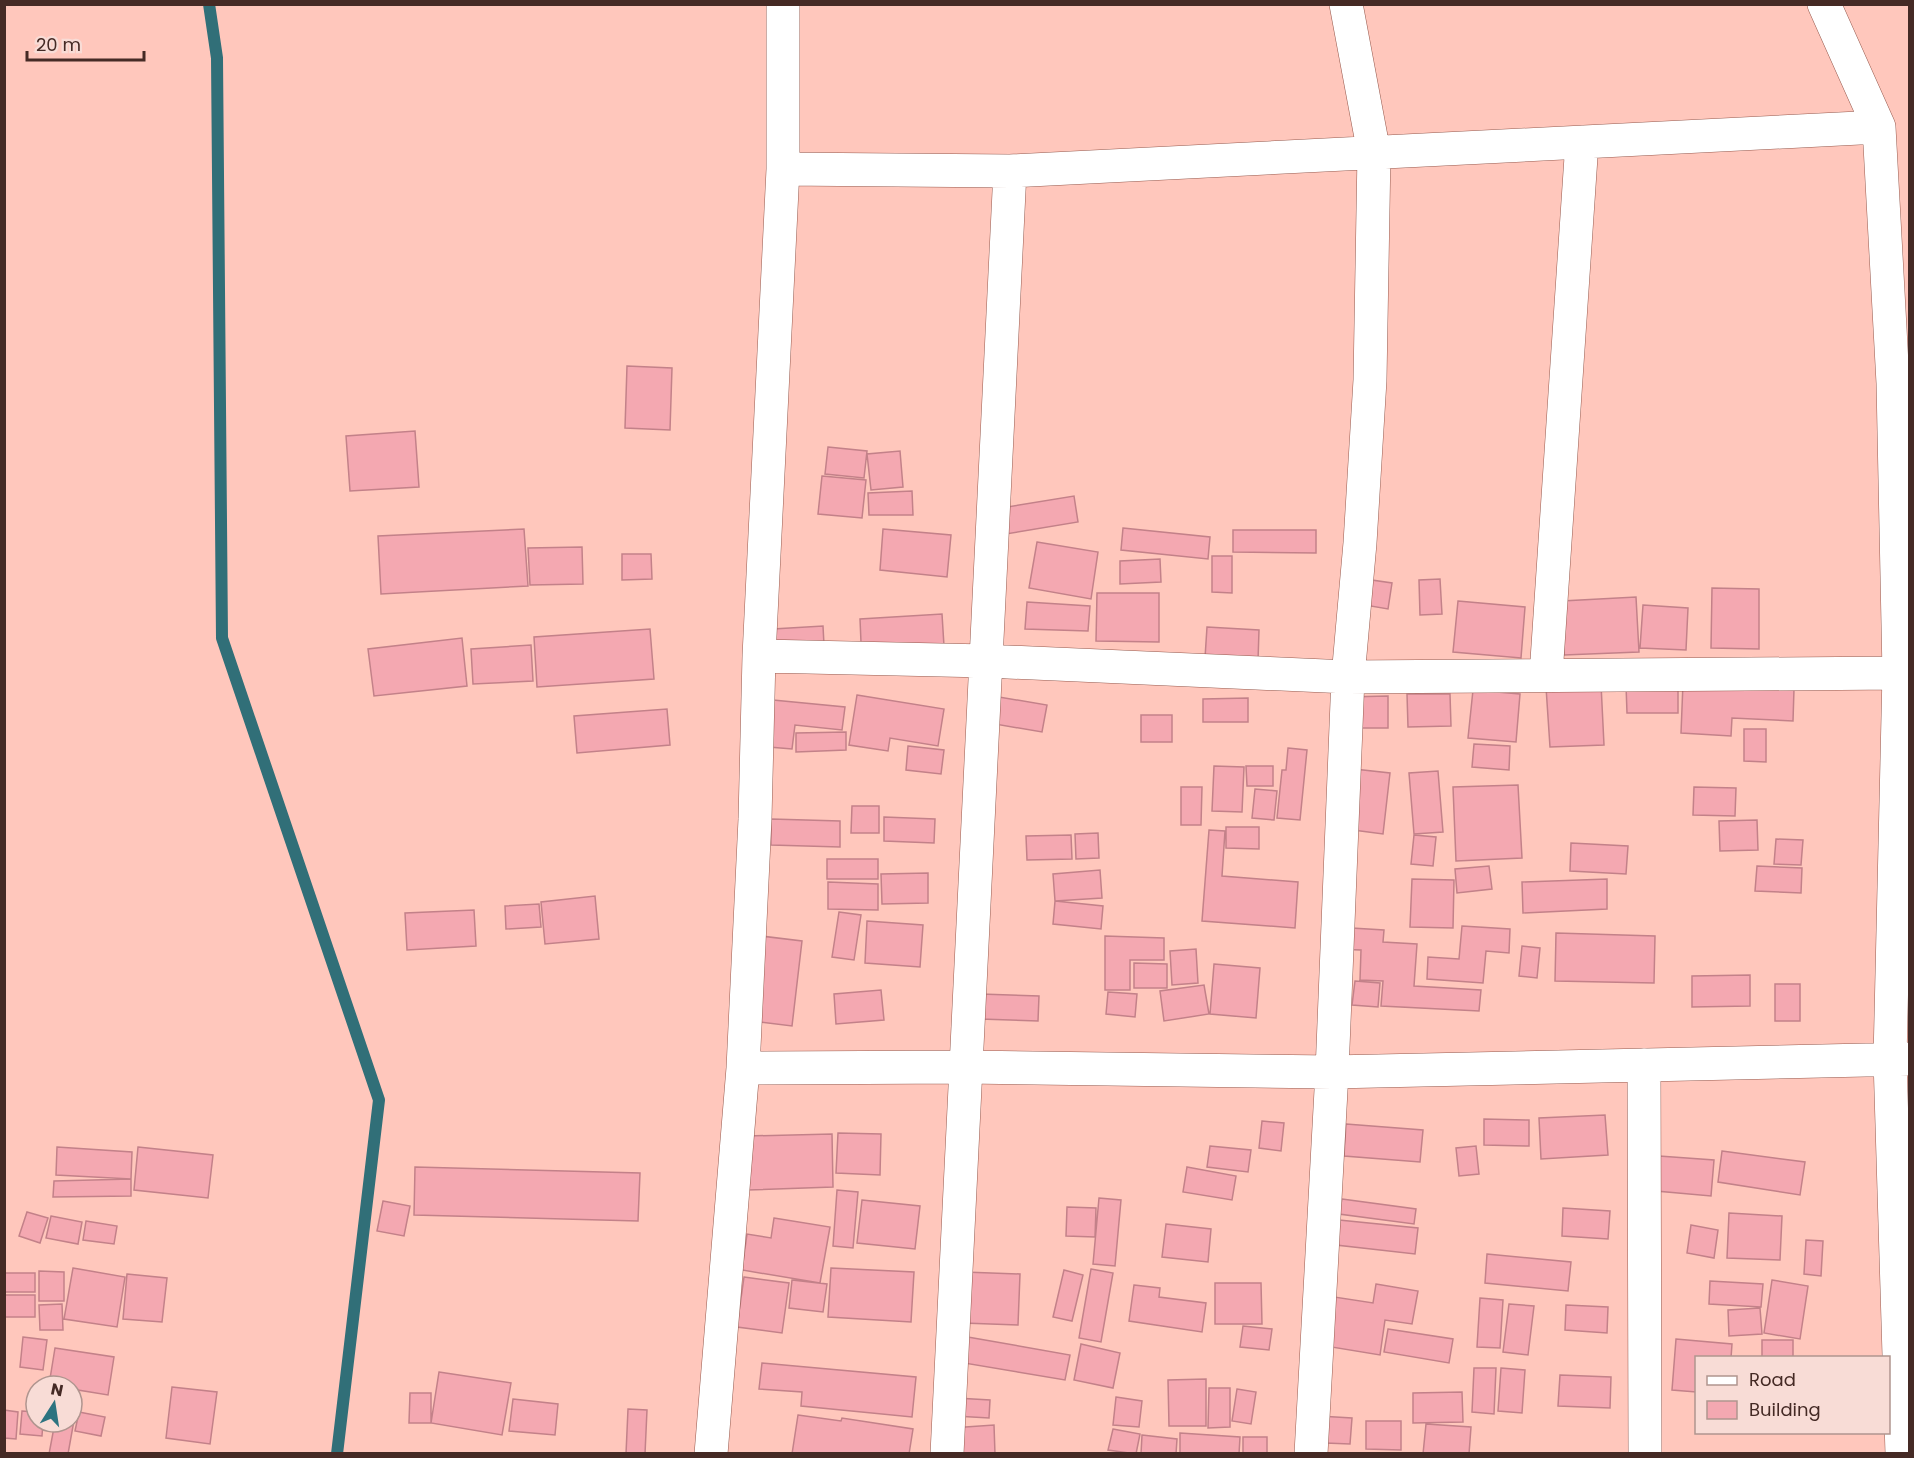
<svg xmlns="http://www.w3.org/2000/svg" width="1914" height="1458" font-family="Poppins,sans-serif">
	<style>
		.lines { fill: none; stroke-linecap: round; stroke-linejoin: round }
		.stream { stroke: #316f78; stroke-width: 12 }
		.building { fill: #f4a8b1; stroke: #c38189; stroke-width: 1.5 }
		.minor-casing { stroke: #975b4f; stroke-width: 34 }
		.minor { stroke: #fff; stroke-width: 33 }
	</style>
	<rect width="100%" height="100%" fill="#ffc7bc"/>
	<g class="lines">
		<!-- stream -->
		<path class="stream" d="M209 4 217 58 222 638 379 1100 337 1454"/>
	</g>
	<!-- building -->
	<path class="building" d="M627 366 672 368 670 430 625 428Z
		M415 431 419 487 350 491 346 436Z
		M828 447 867 451 864 478 825 474Z
		M900 451 903 487 871 490 867 454Z
		M822 476 866 480 862 518 818 514Z
		M912 491 913 515H869L868 493Z
		M1074 496 1078 522 1006 534 1001 508Z
		M1123 528 1210 537 1208 559 1121 550Z
		M524 529 528 586 381 594 378 536Z
		M883 529 951 535 947 577 880 570Z
		M1233 530H1316V553L1233 552Z
		M1037 542 1098 552 1091 599 1029 588Z
		M582 547 583 584 530 585 528 548Z
		M622 554H651L652 579 622 580Z
		M1212 556H1232V593L1212 592Z
		M1160 559 1161 582 1120 584V561Z
		M1351 577 1392 583 1388 609 1347 602Z
		M1440 579 1442 614 1420 615 1419 580Z
		M1712 588 1759 589V649L1711 648Z
		M1097 593H1159V642L1096 641Z
		M1636 597 1639 652 1564 655 1562 601Z
		M1458 601 1525 607 1521 658 1453 652Z
		M1027 602 1090 606 1088 631 1025 629Z
		M1643 605 1688 608 1686 650 1640 648Z
		M942 614 945 662 862 666 860 619Z
		M823 626 825 664 775 667 773 629Z
		M1207 627 1259 630 1258 661 1205 658Z
		M650 629 654 679 537 687 534 637Z
		M462 638 467 686 374 696 368 649Z
		M531 645 533 681 473 684 471 649Z
		M1683 683 1794 689 1793 721 1732 718 1731 736 1681 733Z
		M1601 684 1604 745 1550 747 1546 687Z
		M1626 685H1678V713H1627Z
		M1473 690 1520 694 1516 742 1468 738Z
		M1407 694H1450L1451 726 1408 727Z
		M857 695 944 709 938 746 890 738 888 751 849 745Z
		M993 696 1047 705 1042 732 989 723Z
		M1388 696V728H1347L1346 697Z
		M1248 698V722H1203V699Z
		M773 700 845 707 842 730 795 725 792 749 769 747Z
		M667 709 670 745 577 753 574 716Z
		M1141 715H1172V742H1141Z
		M1744 729H1766V762L1744 761Z
		M846 732V750L796 752V733Z
		M1474 744 1510 746 1509 770 1472 767Z
		M908 746 944 750 941 774 906 770Z
		M1288 748 1307 750 1300 820 1277 818 1282 770H1286Z
		M1214 766 1244 767 1242 812 1212 811Z
		M1246 766H1273V786H1247Z
		M1345 768 1390 773 1383 834 1338 828Z
		M1438 771 1443 832 1414 834 1409 773Z
		M1518 785 1522 858 1456 861 1453 787Z
		M1181 787H1202L1201 825H1181Z
		M1694 787 1736 788 1735 816 1693 815Z
		M1255 789 1277 791 1274 820 1252 818Z
		M852 806H879V833H851Z
		M884 817 935 819 934 843 884 841Z
		M771 819 840 821V847L771 845Z
		M1757 820 1758 850 1720 851 1719 821Z
		M1226 827H1259V849L1226 848Z
		M1209 830 1225 831 1222 876 1298 882 1295 928 1202 921Z
		M1098 833 1099 858 1076 859 1075 834Z
		M1071 835 1072 859 1027 860 1026 836Z
		M1414 835 1436 837 1433 866 1411 864Z
		M1776 839 1803 840 1801 865 1774 864Z
		M1571 843 1628 846 1626 874 1570 871Z
		M827 859H878V879H827Z
		M1489 866 1492 889 1457 893 1455 869Z
		M1757 866 1802 868 1801 893 1755 891Z
		M1100 870 1102 898 1055 901 1053 874Z
		M928 873V903L882 904 881 874Z
		M1412 879 1454 880 1453 928 1410 927Z
		M1607 879V909L1523 913 1522 882Z
		M828 882 878 884V910L828 909Z
		M595 896 599 939 545 944 541 902Z
		M1055 901 1103 906 1101 929 1053 924Z
		M539 904 541 927 506 929 505 906Z
		M474 910 476 946 407 950 405 913Z
		M839 912 861 915 854 960 832 957Z
		M867 921 923 925 920 967 865 963Z
		M1462 926 1510 929 1509 953 1486 951 1483 983 1427 979 1428 957 1459 959Z
		M1335 927 1384 930 1383 942 1417 944 1414 986 1481 990 1479 1011 1381 1006 1383 981 1360 980 1361 950 1334 949Z
		M1556 933 1655 936 1654 983 1555 981Z
		M761 936 802 941 792 1026 752 1021Z
		M1105 936 1164 938V960H1130V990H1105Z
		M1522 946 1540 948 1537 978 1519 976Z
		M1196 949 1198 983 1172 985 1170 951Z
		M1134 963 1167 964V988H1134Z
		M1214 964 1260 968 1256 1018 1210 1014Z
		M1750 975V1006L1692 1007V976Z
		M1355 981 1380 983 1378 1007 1352 1005Z
		M1775 984H1800V1021H1775Z
		M1204 985 1209 1014 1164 1021 1160 991Z
		M881 990 884 1020 836 1024 834 994Z
		M1108 992 1137 994 1135 1017 1106 1014Z
		M980 994 1039 996 1038 1021 980 1019Z
		M1605 1115 1608 1155 1541 1159 1539 1118Z
		M1484 1119 1529 1120V1146L1484 1145Z
		M1262 1121 1284 1123 1281 1151 1259 1148Z
		M1346 1124 1423 1130 1420 1162 1344 1156Z
		M838 1133 881 1134 880 1175 836 1173Z
		M832 1134 833 1187 748 1190 747 1136Z
		M1210 1146 1251 1150 1248 1172 1207 1167Z
		M1476 1146 1479 1174 1459 1176 1456 1148Z
		M57 1147 132 1152 131 1179 56 1175Z
		M138 1147 213 1155 208 1198 134 1190Z
		M1722 1151 1805 1162 1800 1195 1718 1182Z
		M1659 1156 1714 1160 1711 1196 1656 1191Z
		M415 1167 640 1173 638 1221 414 1215Z
		M1187 1167 1236 1176 1232 1200 1183 1192Z
		M131 1179V1196L53 1197 54 1181Z
		M837 1190 858 1192 853 1248 833 1246Z
		M1099 1198 1121 1200 1115 1266 1093 1264Z
		M1342 1199 1416 1209 1414 1224 1339 1214Z
		M862 1200 920 1206 915 1249 857 1243Z
		M383 1201 410 1206 404 1236 377 1231Z
		M1067 1207 1096 1208 1095 1237 1066 1236Z
		M1563 1208 1610 1211 1608 1239 1562 1236Z
		M27 1212 48 1218 40 1243 19 1236Z
		M1729 1213 1782 1216 1780 1260 1727 1258Z
		M51 1216 82 1222 78 1244 46 1238Z
		M774 1218 830 1227 820 1283 742 1270 747 1234 771 1238Z
		M1339 1220 1418 1228 1415 1254 1336 1245Z
		M86 1221 117 1226 114 1244 83 1240Z
		M1166 1224 1211 1229 1208 1262 1162 1257Z
		M1691 1225 1718 1230 1714 1258 1687 1253Z
		M1806 1240 1823 1241 1821 1276 1804 1274Z
		M1487 1254 1571 1262 1568 1291 1485 1283Z
		M73 1268 125 1277 117 1327 64 1319Z
		M831 1268 914 1272 911 1322 828 1317Z
		M1091 1269 1113 1273 1101 1342 1079 1338Z
		M1064 1270 1083 1275 1072 1321 1053 1317Z
		M39 1271 64 1272V1301H39Z
		M964 1272 1020 1274 1018 1325 963 1323Z
		M4 1273H35V1292H4Z
		M127 1274 167 1278 162 1322 123 1319Z
		M744 1277 789 1283 782 1333 737 1327Z
		M792 1280 827 1284 823 1312 789 1308Z
		M1772 1280 1808 1286 1800 1339 1764 1333Z
		M1710 1281 1763 1284 1761 1307 1709 1304Z
		M1215 1283H1261L1262 1324H1215Z
		M1376 1284 1418 1291 1412 1324 1385 1320 1380 1355 1307 1343 1315 1294 1373 1303Z
		M1134 1285 1160 1288 1159 1297 1206 1303 1202 1332 1129 1321Z
		M4 1295H35V1317H4Z
		M1480 1298 1503 1300 1500 1348 1477 1347Z
		M62 1304 63 1330H40L39 1305Z
		M1509 1304 1534 1306 1528 1355 1503 1352Z
		M1566 1305 1608 1307 1607 1333 1565 1330Z
		M1760 1308 1762 1334 1729 1336 1728 1310Z
		M1243 1326 1272 1329 1269 1350 1240 1347Z
		M1388 1329 1453 1339 1449 1363 1384 1352Z
		M962 1336 1070 1355 1065 1380 958 1362Z
		M23 1337 47 1340 43 1370 20 1367Z
		M1676 1339 1732 1344 1731 1358H1696V1392L1672 1390Z
		M1762 1340H1793V1358H1762Z
		M1081 1344 1120 1353 1113 1388 1074 1380Z
		M55 1348 114 1357 108 1395 72 1389V1386L49 1385Z
		M762 1363 916 1377 912 1417 801 1406 802 1392 759 1389Z
		M1474 1368H1496L1494 1414 1472 1412Z
		M1501 1368 1525 1370 1522 1413 1498 1411Z
		M439 1372 511 1383 502 1435 431 1423Z
		M1560 1375 1611 1377 1610 1408 1558 1406Z
		M1206 1379V1426H1169L1168 1380Z
		M172 1387 217 1392 210 1444 166 1438Z
		M1209 1388H1230V1427L1208 1428Z
		M1237 1389 1256 1392 1251 1424 1232 1421Z
		M1462 1392 1463 1422 1413 1423V1393Z
		M410 1393H431V1423H409Z
		M1116 1397 1142 1401 1139 1427 1113 1425Z
		M956 1398 990 1400 989 1418 955 1416Z
		M513 1399 558 1404 555 1435 509 1431Z
		M628 1409 647 1410 645 1454H626Z
		M4 1410 18 1412 16 1439 4 1438Z
		M22 1411 36 1412V1422H43L42 1436 20 1434Z
		M79 1412 105 1417 101 1436 75 1431Z
		M72 1414 75 1415 68 1454H49L55 1422H72Z
		M798 1415 841 1421 842 1418 913 1429 909 1454H792Z
		M1302 1415 1352 1418 1350 1444 1300 1442Z
		M1366 1421H1401V1450L1366 1449Z
		M1426 1424 1471 1427 1469 1454H1423Z
		M994 1425 995 1454H952L951 1428Z
		M1113 1429 1140 1434 1136 1454 1108 1450Z
		M1180 1433 1240 1437 1239 1454H1180Z
		M1142 1435 1177 1439 1176 1454H1141Z
		M1243 1437H1267V1454H1243Z"/>
	<g class="lines">
		<!-- minor casing -->
		<g class="minor-casing">
			<path id="minor" d="M1824 4 1879 127 1893 383 1899 673 1890 1059 1902 1454
				M783 169 1010 171 1879 127
				M759 656 986 661 1348 677 1899 673
				M1546 675 1582 142
				M1644 1065 1645 1454
				M743 1068 966 1067 1332 1072 1910 1059
				M711 1454 743 1068 755 819 759 656 783 169V4
				M947 1454 1010 171
				M1311 1454 1332 1072 1348 677 1360 543 1370 380 1374 153 1346 4"/>
		</g>
		<!-- minor -->
		<use href="#minor" class="minor"/>
	</g>
	<!-- border -->
	<rect width="1914" height="1458" fill="none" stroke="#452a25" stroke-width="12"/>
	<!-- legend -->
	<rect x="1695" y="1356" width="195" height="78" fill="#f8dcd6" stroke="#b0958f" stroke-width="1.5"/>
	<rect x="1707" y="1376" width="30" height="9" fill="#ffffff" stroke="#b0958f" stroke-width="1.5"/>
	<text x="1749" y="1386" font-size="18" fill="#452a25">Road</text>
	<rect x="1707" y="1401" width="30" height="18" fill="#f4a8b1" stroke="#b0958f" stroke-width="1.5"/>
	<text x="1749" y="1416" font-size="18" fill="#452a25">Building</text>
	<!-- north arrow -->
	<g transform="translate(54 1404) rotate(12)"><circle r="28" fill="#f8dcd6" stroke="#b0958f" stroke-width="1.5"/>
	<path d="M0-4.5L10 22L0 15L-10 22Z" fill="#2c7380"/>
	<text y="-9" font-size="16" font-weight="bold" text-anchor="middle" fill="#452a25">N</text>
	</g>
	<!-- scale -->
	<path d="M27 51v9h117v-9" fill="none" stroke="#452a25" stroke-width="3"/>
	<text x="36" y="51" font-size="18" fill="#452a25" stroke="#f8dcd6" stroke-width="4.5" paint-order="stroke">20 m</text>
</svg>
